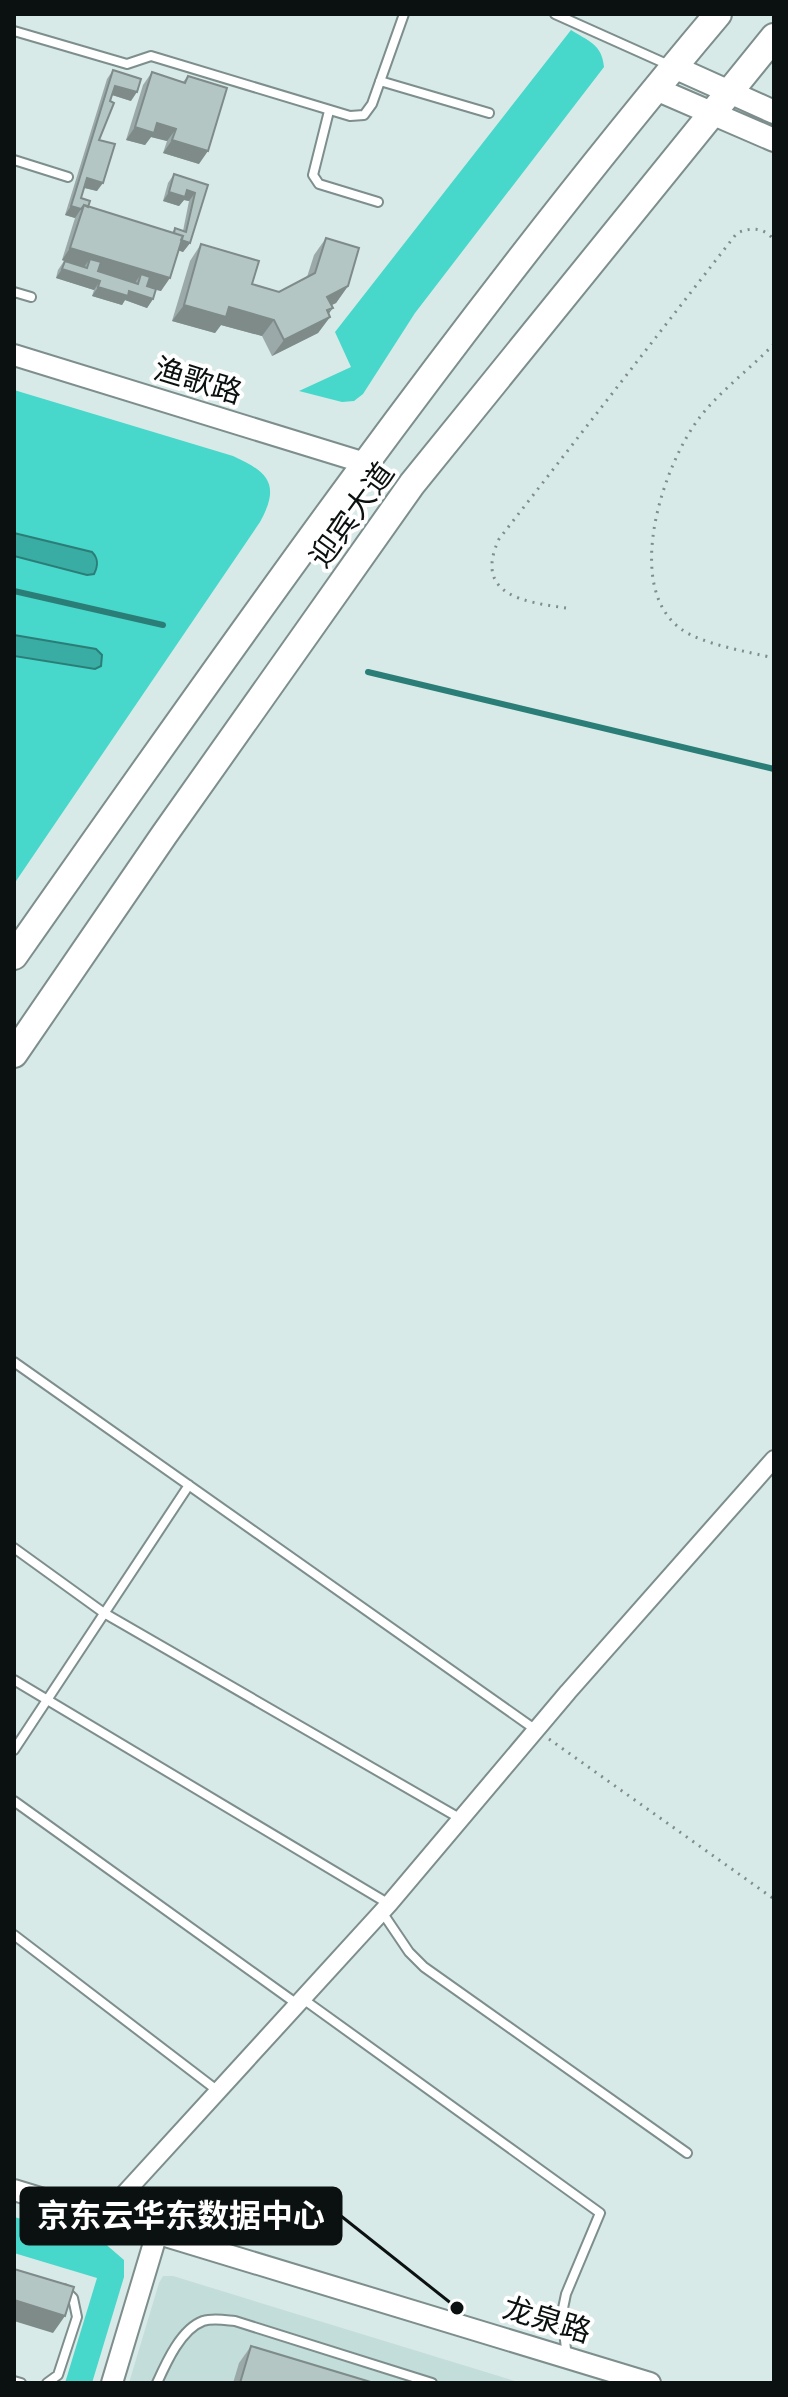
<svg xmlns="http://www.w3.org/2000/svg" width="788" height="2397" font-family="Figtree,'Noto Sans SC',sans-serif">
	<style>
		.built { fill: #c2ddda }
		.green { fill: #47d7cb }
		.water { fill: #39ada3; stroke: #2b7e77; stroke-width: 2 }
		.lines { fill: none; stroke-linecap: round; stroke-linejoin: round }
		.stream { stroke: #2b7e77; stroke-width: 6 }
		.service-casing { stroke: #7d8e8c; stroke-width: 12 }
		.minor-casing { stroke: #7d8e8c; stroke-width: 20 }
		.tertiary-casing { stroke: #7d8e8c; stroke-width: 24 }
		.secondary-casing { stroke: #7d8e8c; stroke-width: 26 }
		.trunk-casing { stroke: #7d8e8c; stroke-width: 30 }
		.path { stroke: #808d8b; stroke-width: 3; stroke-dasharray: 2 6; stroke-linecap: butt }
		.service { stroke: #fff; stroke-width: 8 }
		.minor { stroke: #fff; stroke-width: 16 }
		.tertiary { stroke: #fff; stroke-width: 20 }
		.secondary { stroke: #fff; stroke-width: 22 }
		.trunk { stroke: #fff; stroke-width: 26 }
		.wall { fill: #9baaa9 }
		.shaded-wall { fill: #7e8b89 }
		.building { fill: #b4c6c4; stroke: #7e8b89; stroke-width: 2 }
		.labels { text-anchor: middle; stroke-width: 8; stroke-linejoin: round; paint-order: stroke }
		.street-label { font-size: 30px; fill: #0b1110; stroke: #fff }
		.leader { fill: none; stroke: #0b1110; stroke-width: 3 }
		.callout-dot { fill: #0b1110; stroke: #fff; stroke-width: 3 }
		.callout { fill: #0b1110; stroke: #0b1110; stroke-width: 3 }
		.callout-label { font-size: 32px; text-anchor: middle; font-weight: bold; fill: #fff }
	</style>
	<rect width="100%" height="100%" fill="#d7eae7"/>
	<!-- built -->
	<path class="built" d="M163 2276H173L521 2383H129L159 2283Z"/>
	<!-- green -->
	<path class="green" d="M571 30C588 41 602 44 604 67L415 313 363 394 354 401 342 402 299 391 351 367 335 332Z
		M14 390 233 456C268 472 281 484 260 522L14 884Z
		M14 2217 102 2241 124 2260V2277L92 2383H65L97 2278 14 2253Z"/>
	<!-- water -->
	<path class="water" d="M14 533 92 552C99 559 98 566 94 574L87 575 14 556Z
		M14 635 96 649 102 655 101 666 95 669 14 656Z"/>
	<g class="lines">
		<!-- stream -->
		<path class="stream" d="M14 591 163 625
			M368 672 774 769"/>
		<!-- service casing -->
		<g class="service-casing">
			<path id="service" d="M555 14 671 66
				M14 31 127 64 151 56 350 116 364 115 372 104 404 14
				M380 81 489 113
				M329 111 313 175 319 184 378 202
				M14 160 68 177
				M14 292 31 297
				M14 1362 536 1730
				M14 1548 104 1613 461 1819
				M14 1680 389 1904
				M14 1750 189 1485
				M14 1801 297 2004
				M382 1912 409 1952 424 1967 687 2153
				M14 1935 218 2091
				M303 1999 600 2213 566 2294 562 2313 567 2358
				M14 2381 21 2383
				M47 2383 58 2375 77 2317 73 2298 64 2289
				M157 2383C166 2363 181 2329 203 2321 213 2318 224 2320 235 2321L432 2383"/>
		</g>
		<!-- minor casing -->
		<g class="minor-casing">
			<path id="minor" d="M103 2217 389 1904 568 1692 774 1459"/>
		</g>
		<!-- tertiary casing -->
		<g class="tertiary-casing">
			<path id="tertiary" d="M14 355 365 463
				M14 2190 650 2383
				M112 2383 157 2233"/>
		</g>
		<!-- secondary casing -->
		<g class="secondary-casing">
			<path id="secondary" d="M674 67 774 112
				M656 89 774 140"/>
		</g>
		<!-- trunk casing -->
		<g class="trunk-casing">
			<path id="trunk" d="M14 956C239 635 465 314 718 14
				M14 1054 164 835 412 484 774 37"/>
		</g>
		<!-- path -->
		<path class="path" d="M774 344C750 369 721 390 700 417 664 463 622 586 681 629 701 644 749 652 774 658
			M566 608C524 602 473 595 499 539L737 233C751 227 764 227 774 240
			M549 1739 774 1899"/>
		<!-- service -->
		<use href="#service" class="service"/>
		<!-- minor -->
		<use href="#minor" class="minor"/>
		<!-- tertiary -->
		<use href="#tertiary" class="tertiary"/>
		<!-- secondary -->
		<use href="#secondary" class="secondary"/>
		<!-- trunk -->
		<use href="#trunk" class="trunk"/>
	</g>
	<!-- wall -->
	<path class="wall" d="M113 70 131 101 112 95 99 140 97 191 84 188 81 198 88 207 172 233 175 228 183 231 189 201 184 200 179 206 163 201 168 183 174 174 208 185 190 243 183 252 178 250 161 291 156 290 153 299 147 308 125 300 122 305 92 296 94 290 56 278 58 270 64 261 62 260 75 218 65 215 107 79Z
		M152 72 183 82 188 76 199 164 163 153 167 141 151 137 145 145 126 140 143 85Z
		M326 238 348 286 336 303 331 305 328 314 330 317 318 333 272 356 262 336 221 325 215 333 172 321 190 261 201 244 252 284 279 292 307 277 314 255Z
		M251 2346 374 2383H233L239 2363Z"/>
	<!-- shaded-wall -->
	<path class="shaded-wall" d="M115 86 137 92 131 101 109 94Z
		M157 123 176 129 167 141 151 137 145 145 126 140 135 127Z
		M172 140 208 151 199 164 163 153Z
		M87 178 103 183 97 191 81 187Z
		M187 190 195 193 189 201 184 200 179 206 163 201 169 192Z
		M71 206 81 209 75 218 65 215Z
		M172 238 190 243 183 252 166 246Z
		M70 248 170 278 161 291 137 284 141 274 135 283 87 268 90 259 84 267 62 260Z
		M62 269 100 281 94 290 56 278Z
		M348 286 336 303 316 313 327 297Z
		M98 287 129 291 153 299 147 308 125 300 122 305 92 296Z
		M184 305 229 307 274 320 262 336 221 325 215 333 172 321Z
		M333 308 324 320 330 317 318 333 272 356 284 340Z
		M14 2300 65 2316 53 2333 14 2321Z"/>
	<!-- building -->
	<path class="building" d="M113 70 141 79 137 92 115 86 110 101 114 103 99 140 115 144 103 183 87 178 81 198 90 201 88 207 84 205 81 209 71 206Z
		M152 72 185 83 188 76 227 88 208 151 172 140 176 129 157 123 154 133 135 127Z
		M174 174 208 185 190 243 181 240 183 236 174 233 175 228 186 232 195 193 187 190 185 197 169 192Z
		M84 205 183 236 170 278 70 248Z
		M326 238 359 248 348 286 327 297 333 308 327 310 330 317 284 340 274 320 229 307 226 317 184 305 201 244 259 261 252 284 279 292 315 273Z
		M90 259 101 262 98 271 138 284 141 274 150 277 147 286 156 289 153 299 129 291 128 296 98 287 100 281 62 269 65 261 87 268Z
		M14 2269 74 2287 65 2316 14 2300Z
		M251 2346 374 2383H240Z"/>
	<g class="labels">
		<!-- street labels -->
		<g class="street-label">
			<text transform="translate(198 381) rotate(17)" y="10">渔歌路</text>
			<text transform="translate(352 515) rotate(-54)" y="10">迎宾大道</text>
			<text transform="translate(547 2320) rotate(17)" y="10">龙泉路</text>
		</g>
	</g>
	<!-- callouts -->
	<path class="leader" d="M457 2308L341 2216"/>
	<circle class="callout-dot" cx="457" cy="2308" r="8"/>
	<rect class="callout" x="21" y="2188" width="320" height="56" rx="8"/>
	<g class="callout-label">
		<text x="181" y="2227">京东云华东数据中心</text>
	</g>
	<!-- border -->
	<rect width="788" height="2397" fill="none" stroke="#0b1110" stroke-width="32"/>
</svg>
